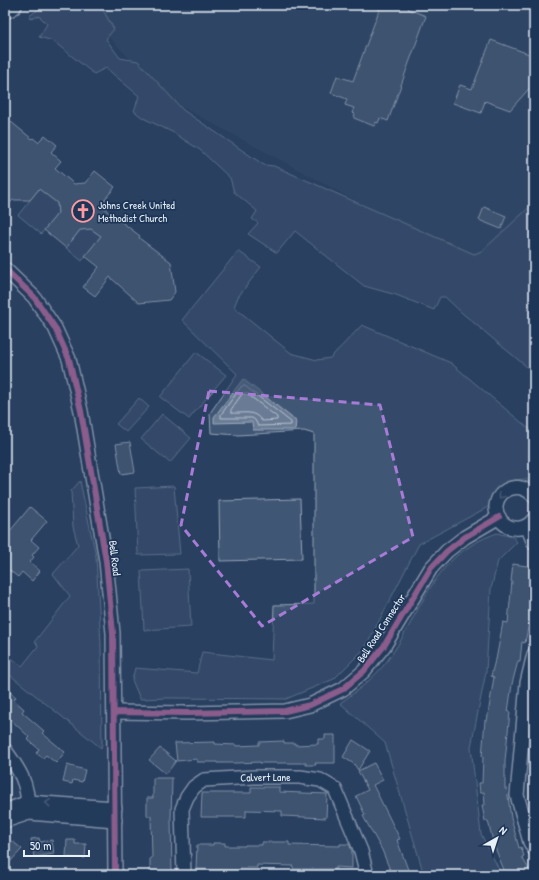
<svg xmlns="http://www.w3.org/2000/svg" width="539" height="880" font-family="'Patrick Hand',sans-serif">
	<style>
		.built { fill: #364d6b }
		.green { fill: #415774; stroke: #94a4b6 }
		.water { fill: #6b7c95; stroke: #9dabbd }
		.lines { fill: none; stroke-linecap: round; stroke-linejoin: round }
		.shore { stroke: #b6c2d0; stroke-width: 1 }
		.building { fill: #556a83; stroke: #e8f1f8 }
		.minor-casing { stroke: #e8f1f8; stroke-width: 16 }
		.highway-casing { stroke: #e8f1f8; stroke-width: 22 }
		.minor { stroke: #1d3557; stroke-width: 13 }
		.highway { stroke: #1d3557; stroke-width: 19 }
		.cycleway-casing { stroke: #1d3557; stroke-width: 8 }
		.cycleway { stroke: #ff80c0; stroke-width: 6 }
		.oneway { stroke: #64778f }
		.marked { fill: none; stroke: #a77bd6; stroke-width: 3; stroke-dasharray: 8 5; stroke-linejoin: round }
		.labels { text-anchor: middle; stroke-width: 3.5; stroke-linejoin: round; paint-order: stroke }
		.poi-label { font-size: 11px; fill: #e8f1f8; stroke: #1d3557; text-anchor: start }
		.street-label { font-size: 11px; fill: #e8f1f8; stroke: #1d3557 }
	</style>
	<rect width="100%" height="100%" fill="#294061"/>
	<filter id="ink" filterUnits="userSpaceOnUse"><feTurbulence type="fractalNoise" baseFrequency=".025" numOctaves="2"/><feDisplacementMap in="SourceGraphic" scale="8" xChannelSelector="R" yChannelSelector="G"/><feConvolveMatrix kernelMatrix="1 2 1 2 8 2 1 2 1" color-interpolation-filters="sRGB"/></filter>
	<g filter="url(#ink)">
		<!-- built -->
		<path class="built" d="M78 5H534V291L447 250 171 101Z"/>
		<!-- green -->
		<path class="green" d="M45 5H100L114 29 106 39 120 58 138 61 183 110 264 165 274 166 474 254 482 251 534 203V373L462 313 445 297H440L434 310 396 295 364 286 295 231 277 253 248 234 258 223 252 219 257 211 234 192 230 178 200 150 172 132 143 118 134 111 139 96 106 68 94 74 53 41 39 37 47 24 39 16 30 19 29 16Z
			M39 189 57 203 58 213 41 234 18 215Z
			M91 229 101 236 82 261 66 248 80 230Z
			M238 251 261 267 238 297 234 307 291 353 317 360 330 358 362 325 451 363 534 433V485L526 479 513 480 498 489 488 507 419 544 365 648 334 679 286 699 168 698 140 699 132 680 135 668 197 673 202 652 272 660 274 605 314 604V434L304 431 238 435 211 433 210 413 237 374 182 320Z
			M196 352 226 375 189 419 160 397Z
			M139 398 149 407 126 432 116 424Z
			M162 414 191 438 170 463 141 439Z
			M80 481 96 556 101 644 102 744 101 748 5 671V653L22 666 38 646 35 641 70 596 53 574 78 545 73 527 71 491Z
			M174 486 180 554 138 555 135 488Z
			M300 499 302 559 220 561 219 501Z
			M497 533 513 537 517 542 498 561 491 589 486 672 471 747 481 834 502 875H424L385 743 340 703C357 691 374 678 387 661 424 611 430 556 497 533Z
			M188 569 191 627 144 630 141 571Z"/>
		<!-- water -->
		<path class="water" d="M243 379 296 421 295 430H253L252 422 214 423V417Z"/>
		<g class="lines">
			<!-- shore -->
			<path class="shore" d="M242 386H245L291 422V425L258 426 255 420 252 418H221V415Z
				M243 393H246L277 417V420L262 421C253 409 244 414 231 413V410Z"/>
		</g>
		<!-- building -->
		<path class="building" d="M381 5H410L408 9 426 16 388 121 380 118 378 123 376 122 374 126 354 118 355 114 352 113 354 108 345 105 347 99 331 93 337 76 353 81Z
			M491 40 534 56V83L510 110 485 101 481 113 453 103 460 85 472 89Z
			M5 117 32 139 33 138 38 142 45 135 57 145 51 152 61 161 55 168 74 184 85 183 95 171 115 187 105 199 106 210 140 236 139 238 171 262 175 292 169 300 139 303 110 277 95 296 83 287 99 267 85 256 101 236 91 229 80 230 66 248 44 230 58 213 57 203 39 189 30 200H13L10 203 5 199Z
			M484 207 506 216 501 229 479 220Z
			M130 442 135 472 121 474 116 444Z
			M30 507 47 521 31 540 39 547 32 555 34 557 30 562 40 571 32 581 22 572 18 577 5 567V537Z
			M513 564 534 567 532 586H534V610L533 623 529 622 525 643 522 642 520 661H518L512 684 508 712H510L505 761V789H507L511 818 519 848 521 847 524 856 522 857 532 875H506L494 845 488 821H485L482 805H485L484 792 480 793 479 783H482L483 757H482L485 720 487 721 494 677 491 676 495 660H496L503 622 508 623 512 581H511Z
			M10 692 16 697 14 700 24 709 22 712 44 731 42 733 65 752 56 763 46 755 43 758 36 753 39 749 27 739 29 737 5 714V697Z
			M325 735H335V763H315L316 765H306V763H260V762L236 763H217V762H197V759L177 761 175 743 215 742V744L236 745V746L259 745V742L284 741V743H295V745L318 744V739H325Z
			M353 740 370 751 358 770 354 764 343 757Z
			M160 748 176 761 166 774 149 760Z
			M374 763 383 780 373 785 400 839 397 840 410 875H392L382 850 363 816 365 815 356 796 368 790 358 771Z
			M67 765 85 770 82 782 73 780 72 784 63 782Z
			M153 778H172L171 819 172 875H150V858H152L151 816H147V798H153Z
			M251 787H279V792L327 794 326 818 282 816V811L246 810V817H201L202 793H251Z
			M39 838 40 842 52 840 54 854 34 857 31 839Z
			M67 840H75V844H86L85 858 66 857Z
			M12 841 22 849 9 863 5 860V849Z
			M262 842H289V845L340 846V844H349L352 851V868L336 867V869H293V866L257 865V868H240V870L196 869 197 845H213V843H225V846H245V845H262Z"/>
		<g class="lines">
			<!-- minor casing -->
			<g class="minor-casing">
				<g id="minor">
					<path d="M5 269 34 297 55 328 69 359 81 411 106 561 113 633 115 875"/>
					<path d="M534 496C514 474 484 499 501 521 505 525 510 528 515 528 523 529 529 526 534 519"/>
					<path d="M527 526 534 543"/>
					<path d="M534 654 527 683 517 795 530 842 534 849"/>
					<path d="M114 712 188 713 285 711 310 705 343 689 364 671 384 646 431 568 447 551 465 537 499 517"/>
					<path d="M5 750C20 771 28 783 28 809"/>
					<path d="M5 811 28 802 115 808"/>
					<path d="M5 821 29 813 115 820"/>
					<path id="s1" d="M184 875 182 809 187 797 194 787 204 780 254 777H300L320 780 335 789 361 851 367 875"/>
				</g>
			</g>
			<!-- highway casing -->
			<g class="highway-casing">
				<path id="highway" d="M5 9 12 5"/>
			</g>
			<!-- minor -->
			<use href="#minor" class="minor"/>
			<!-- highway -->
			<use href="#highway" class="highway"/>
			<!-- cycleway casing -->
			<g class="cycleway-casing">
				<path id="cycleway" d="M5 269 34 297 55 328 69 359 81 411 106 561 113 633 115 875
					M114 712 188 713 285 711 310 705 343 689 364 671 384 646 431 568 447 551 465 537 499 517"/>
			</g>
			<!-- cycleway -->
			<use href="#cycleway" class="cycleway"/>
		</g>
		<!-- one-way arrows -->
		<defs><path id="oneway-chevron" d="M-2-3.5L2.5 0L-2 3.5" fill="none" stroke-width="1.6" stroke-linecap="round" stroke-linejoin="round"/></defs>
		<g class="oneway">
			<use href="#oneway-chevron" transform="translate(501 496) rotate(127)"/>
			<use href="#oneway-chevron" transform="translate(48 803) rotate(-175)"/>
		</g>
	</g>
	<!-- marked area -->
	<path d="M0 0H539V880H0ZM209 391 380 405 413 537 262 626 181 525Z" fill="#294061" fill-opacity=".55" fill-rule="evenodd"/>
	<path class="marked" d="M209 391 380 405 413 537 262 626 181 525Z"/>
	<!-- icons -->
	<defs>
		<g id="church-ring" transform="scale(1.15)"><circle r="9.5" fill="#1d3557" stroke="#ff9aa2" stroke-width="1.5"/><path d="M-1.2-6h2.4v3.5h3.3v2.4h-3.3V6h-2.4V-.1h-3.3v-2.4h3.3Z" fill="#ff9aa2"/></g>
	</defs>
	<g fill-rule="evenodd">
		<use href="#church-ring" x="83" y="211"/>
	</g>
	<g class="labels">
		<!-- poi labels -->
		<g class="poi-label">
			<text x="98" y="209">Johns Creek United<tspan x="98" dy="13">Methodist Church</tspan></text>
		</g>
		<!-- street labels -->
		<g class="street-label">
			<text transform="translate(115 558) rotate(83)" y="4">Bell Road</text>
			<text transform="translate(381 628) rotate(-57)" y="4">Bell Road Connector</text>
			<text dy="4" stroke="none"><textPath href="#s1" startOffset="165">Calvert Lane</textPath></text>
		</g>
	</g>
	<!-- margin -->
	<rect width="539" height="880" fill="none" stroke="#1d3557" stroke-width="20"/>
	<rect x="10" y="10" width="519" height="860" fill="none" stroke="#e8f1f8" stroke-width="1.5" filter="url(#ink)"/>
	<!-- north arrow -->
	<g transform="translate(497 838) rotate(39)" stroke="#1d3557" stroke-width="3" paint-order="stroke">
	<path d="M0-3L7 15L0 10L-7 15Z" fill="#e8f1f8"/>
	<text y="-6" font-size="11" font-weight="bold" text-anchor="middle" fill="#e8f1f8">N</text>
	</g>
	<!-- scale -->
	<path d="M24 850v6h65v-6" fill="none" stroke="#e8f1f8" stroke-width="2"/>
	<text x="30" y="850" font-size="12" fill="#e8f1f8" stroke="#1d3557" stroke-width="3" paint-order="stroke">50 m</text>
</svg>
